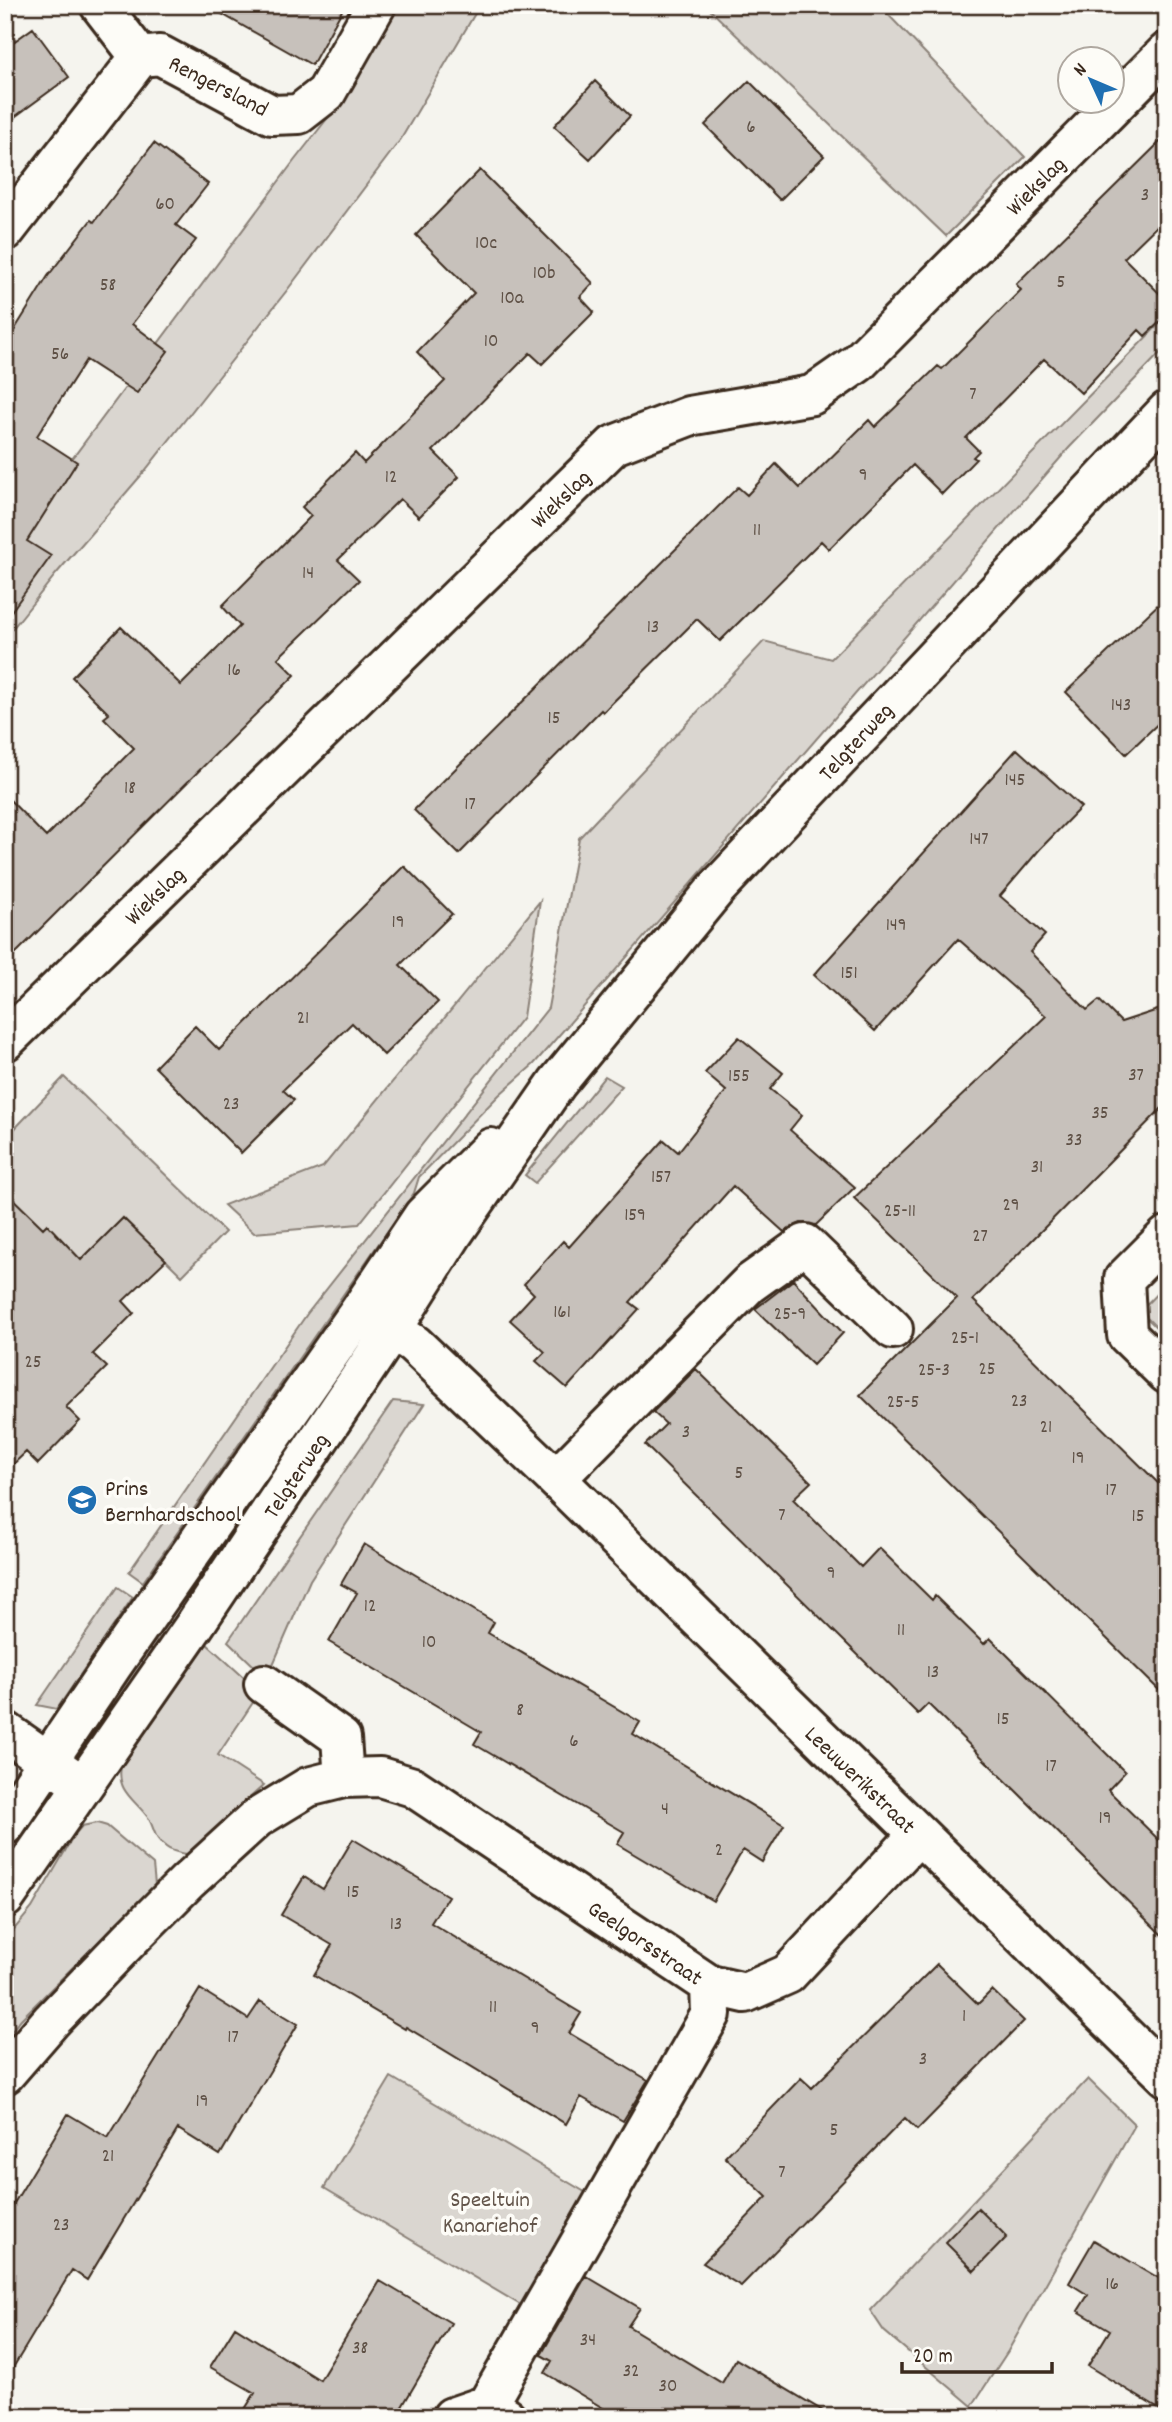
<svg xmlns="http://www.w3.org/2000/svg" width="1172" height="2422" font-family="Dekko,sans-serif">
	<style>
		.green { fill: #dad6d0; stroke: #8a8077; stroke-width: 2 }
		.building { fill: #c7c1bb; stroke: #3b2a1e; stroke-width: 2 }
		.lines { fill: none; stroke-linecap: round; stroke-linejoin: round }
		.minor-casing { stroke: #3b2a1e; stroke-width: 44 }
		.minor { stroke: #fdfcf7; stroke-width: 38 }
		.labels { text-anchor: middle; stroke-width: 7; stroke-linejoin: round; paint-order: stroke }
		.number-label { font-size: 19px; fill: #5e5045 }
		.street-label { font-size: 23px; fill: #3b2a1e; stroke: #fdfcf7 }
		.poi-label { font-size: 23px; fill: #3b2a1e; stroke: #fdfcf7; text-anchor: start }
		.park-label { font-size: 23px; fill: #63554a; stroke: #fdfcf7 }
	</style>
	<rect width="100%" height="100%" fill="#f5f4ee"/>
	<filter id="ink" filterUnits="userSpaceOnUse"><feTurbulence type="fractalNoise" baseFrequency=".0143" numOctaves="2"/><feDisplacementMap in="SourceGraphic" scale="14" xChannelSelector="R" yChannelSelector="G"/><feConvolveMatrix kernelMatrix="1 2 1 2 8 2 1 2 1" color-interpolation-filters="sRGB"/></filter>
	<g filter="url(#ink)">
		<!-- green -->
		<path class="green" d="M391 5H480L401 139 288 289 144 472 56 574 5 638V549L294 161 359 78Z
			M705 5H879L1025 157 946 236Z
			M1167 316V346L1069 448 534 1064 499 1095 419 1177 414 1193 143 1582 129 1572 307 1314 548 1008 579 838 764 641 831 659Z
			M540 901 523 1017 359 1224 254 1233 224 1205 323 1167Z
			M605 1076 622 1086 535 1183 525 1175Z
			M64 1077 225 1232 182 1276 123 1218 81 1260 47 1225 26 1246 5 1256V1139Z
			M1167 1283V1338L1140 1311Z
			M321 1386 336 1396 189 1611 173 1600Z
			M393 1401 424 1404 310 1580 268 1676 254 1666 228 1641Z
			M118 1587 133 1597 57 1709 37 1705Z
			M163 1614 178 1625 122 1706 106 1696Z
			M207 1644 260 1692 218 1755 264 1785 187 1854C180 1853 172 1852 166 1847 153 1837 156 1832 149 1819 137 1801 116 1792 121 1767Z
			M97 1823 107 1826 153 1865 155 1885 21 2019 5 2039V1940L32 1908 75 1834 82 1826Z
			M391 2077 595 2198 529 2310 324 2188Z
			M1088 2079 1135 2125 1008 2351 972 2406 884 2331 870 2310Z"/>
		<!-- building -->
		<path class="building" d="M206 5H345L312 65Z
			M33 28 69 77 5 124V48Z
			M595 81 630 116 590 159 554 126Z
			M749 81 824 156 780 200 705 125Z
			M1167 135V216L1124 258 1167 301V315L1145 336 1139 330 1081 393 1044 359 966 438 979 451 973 457 976 459 942 494 913 465 829 549 821 541 720 641 697 619 603 712 601 710 459 854 414 810 738 487 747 495 776 464 800 488 869 420 875 427 938 366 942 369 1021 290 1016 284Z
			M154 143 208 184 176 225 196 240 132 324 168 351 137 393 86 360 37 436 77 462 27 541 51 556 5 620V345L48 276 91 220 94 222Z
			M480 170 593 283 580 297 594 312 542 364 530 353 433 451 459 477 419 517 400 499 338 560 359 580 278 658 295 675 5 964V795L46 837 134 748 104 718 109 714 72 677 121 627 181 685 240 626 222 606 311 516 302 507 355 453 364 463 445 381 417 352 474 293 416 235Z
			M1167 596V715L1126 754 1066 692Z
			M1017 749 1081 807 1040 849 1000 896 1045 935 1030 952 1087 1010 1099 1000 1121 1022 1167 1007V1103L973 1300 1167 1492V1698L860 1395 957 1298 854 1198 1046 1016 958 939 875 1031 814 975Z
			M404 866 452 914 400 965 438 1002 384 1055 352 1023 283 1090 294 1100 241 1153 155 1067 195 1026 219 1050Z
			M739 1037 783 1073 770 1089 802 1115 790 1130 855 1187 816 1225 801 1223 784 1232 733 1186 630 1302 639 1309 567 1388 536 1361 545 1352 510 1320 534 1294 524 1284 563 1241 569 1247 664 1140 678 1152 726 1091 705 1073Z
			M5 1191 43 1228 47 1224 81 1260 123 1218 166 1260 123 1301 134 1313 93 1354 107 1367 66 1407 80 1421 38 1464 26 1452 5 1472Z
			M793 1280 843 1333 813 1365 755 1309Z
			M696 1369 811 1482 793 1499 861 1567 879 1548 932 1600 935 1596 984 1644 990 1638 1125 1772 1108 1790 1167 1848V1940L928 1704 918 1714 645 1445 666 1424 653 1412Z
			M364 1544 494 1622 488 1633 640 1722 633 1734 784 1825 762 1862 743 1850 713 1901 617 1844 624 1832 474 1744 481 1732 329 1642 357 1593 341 1584Z
			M353 1839 448 1896 431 1923 581 2013 569 2033 648 2080 623 2121 581 2097 566 2124 406 2027 405 2029 314 1975 332 1945 281 1915 304 1877 323 1889Z
			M937 1964 978 2004 992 1990 1024 2021 917 2130 905 2118 741 2286 703 2263 767 2197 725 2157 801 2078 812 2088Z
			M200 1989 248 2019 260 2001 298 2024 220 2155 178 2129 87 2280 72 2270 5 2381V2218L68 2114 108 2138Z
			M978 2208 1007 2237 974 2271 945 2242Z
			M1094 2240 1167 2283V2414L1088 2366 1110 2330 1078 2311 1088 2295 1069 2283Z
			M586 2276 640 2308 628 2326 722 2383 736 2359 833 2417H618L545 2373 552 2361 541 2355Z
			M380 2281 451 2323 396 2417H240L255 2393 210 2367 235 2327 320 2380Z"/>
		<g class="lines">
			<!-- minor casing -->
			<g class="minor-casing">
				<path id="minor" d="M100 5 140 57
					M5 231 140 57 160 55 272 115 299 114 326 93 376 5
					M5 1041 614 445 689 416 812 395 858 363 1167 52
					M1167 1236 1124 1279 1127 1335 1167 1374
					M361 1309 414 1344 556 1479 1167 2077
					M556 1479 749 1284 805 1244 893 1329
					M264 1684 341 1738 344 1778
					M5 1731 69 1776
					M5 1825 112 1666 361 1309 423 1216 491 1148
					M5 1898 194 1626 392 1330 452 1235 557 1083 716 889 1167 411
					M5 2074 51 2021 131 1938 187 1882 257 1818 308 1787 344 1778 380 1777 413 1787 710 1985 745 1993 788 1974 918 1835
					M487 2405 711 2014 710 1985
					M452 2417 487 2405 506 2417"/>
			</g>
			<!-- minor -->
			<use href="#minor" class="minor"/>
		</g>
	</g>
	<!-- icons -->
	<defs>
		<g id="school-disc" transform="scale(1.575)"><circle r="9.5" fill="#1f6fb2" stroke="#fdfcf7"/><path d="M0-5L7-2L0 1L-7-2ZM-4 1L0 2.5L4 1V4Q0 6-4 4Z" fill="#fff"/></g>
	</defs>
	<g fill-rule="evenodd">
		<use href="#school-disc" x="82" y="1500"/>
	</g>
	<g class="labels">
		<!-- number labels -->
		<g class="number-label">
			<text x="751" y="132">6</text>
			<text x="1145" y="200">3</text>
			<text x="165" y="209">60</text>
			<text x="486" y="248">10c</text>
			<text x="544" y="278">10b</text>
			<text x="1061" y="287">5</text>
			<text x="108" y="290">58</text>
			<text x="512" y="303">10a</text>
			<text x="491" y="346">10</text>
			<text x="60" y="359">56</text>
			<text x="973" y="399">7</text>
			<text x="863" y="480">9</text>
			<text x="391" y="482">12</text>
			<text x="757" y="535">11</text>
			<text x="308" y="578">14</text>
			<text x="653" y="632">13</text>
			<text x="234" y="675">16</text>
			<text x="1121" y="710">143</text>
			<text x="554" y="723">15</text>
			<text x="1015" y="785">145</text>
			<text x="130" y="793">18</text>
			<text x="470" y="809">17</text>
			<text x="979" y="844">147</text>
			<text x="398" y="927">19</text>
			<text x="896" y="930">149</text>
			<text x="849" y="978">151</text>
			<text x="303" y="1023">21</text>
			<text x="1136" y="1080">37</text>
			<text x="739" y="1081">155</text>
			<text x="231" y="1109">23</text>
			<text x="1100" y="1118">35</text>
			<text x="1074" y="1145">33</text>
			<text x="1037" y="1172">31</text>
			<text x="661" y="1182">157</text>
			<text x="1011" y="1210">29</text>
			<text x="900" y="1216">25-11</text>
			<text x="635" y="1220">159</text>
			<text x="980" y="1241">27</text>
			<text x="562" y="1317">161</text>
			<text x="790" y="1319">25-9</text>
			<text x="965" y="1343">25-1</text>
			<text x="33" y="1367">25</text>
			<text x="987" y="1374">25</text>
			<text x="934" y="1375">25-3</text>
			<text x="1019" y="1406">23</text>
			<text x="903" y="1407">25-5</text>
			<text x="1046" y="1432">21</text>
			<text x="686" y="1437">3</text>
			<text x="1078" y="1463">19</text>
			<text x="739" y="1478">5</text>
			<text x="1111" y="1495">17</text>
			<text x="782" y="1520">7</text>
			<text x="1138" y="1521">15</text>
			<text x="831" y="1578">9</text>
			<text x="370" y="1611">12</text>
			<text x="901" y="1635">11</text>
			<text x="429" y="1647">10</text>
			<text x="933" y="1677">13</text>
			<text x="520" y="1715">8</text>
			<text x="1003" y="1724">15</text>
			<text x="574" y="1746">6</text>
			<text x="1051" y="1771">17</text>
			<text x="665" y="1814">4</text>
			<text x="1105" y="1823">19</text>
			<text x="719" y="1855">2</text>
			<text x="353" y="1897">15</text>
			<text x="396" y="1929">13</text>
			<text x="493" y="2012">11</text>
			<text x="964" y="2021">1</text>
			<text x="535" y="2033">9</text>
			<text x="233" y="2042">17</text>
			<text x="923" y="2064">3</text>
			<text x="202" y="2106">19</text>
			<text x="834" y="2135">5</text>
			<text x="108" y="2161">21</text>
			<text x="782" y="2177">7</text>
			<text x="61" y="2230">23</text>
			<text x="1112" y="2289">16</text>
			<text x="588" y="2345">34</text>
			<text x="360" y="2353">38</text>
			<text x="631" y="2376">32</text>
			<text x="668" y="2391">30</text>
		</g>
		<!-- street labels -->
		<g class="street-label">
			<text transform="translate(219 85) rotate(27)" y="8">Rengersland</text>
			<text transform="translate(1035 185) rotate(-45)" y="8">Wiekslag</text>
			<text transform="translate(560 498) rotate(-44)" y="8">Wiekslag</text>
			<text transform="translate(855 741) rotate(-47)" y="8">Telgterweg</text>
			<text transform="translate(154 895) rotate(-44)" y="8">Wiekslag</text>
			<text transform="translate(295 1475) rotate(-56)" y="8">Telgterweg</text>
			<text transform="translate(861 1779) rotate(44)" y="8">Leeuwerikstraat</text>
			<text transform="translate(646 1942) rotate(34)" y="8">Geelgorsstraat</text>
		</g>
		<!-- poi labels -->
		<g class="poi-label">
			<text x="105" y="1495">Prins<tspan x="105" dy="26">Bernhardschool</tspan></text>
		</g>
		<!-- park labels -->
		<g class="park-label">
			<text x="490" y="2206">Speeltuin<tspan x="490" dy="26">Kanariehof</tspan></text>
		</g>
	</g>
	<!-- margin -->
	<rect width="1172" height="2422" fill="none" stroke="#fdfcf7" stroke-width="28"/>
	<rect x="14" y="14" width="1144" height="2394" fill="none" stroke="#3b2a1e" stroke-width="2.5" filter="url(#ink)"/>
	<!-- north arrow -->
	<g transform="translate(1091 80) rotate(314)"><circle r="33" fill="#fdfcf7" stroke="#afa8a0" stroke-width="2"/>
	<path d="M0-5L12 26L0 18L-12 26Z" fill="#1f6fb2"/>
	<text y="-10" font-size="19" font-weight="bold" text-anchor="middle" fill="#3b2a1e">N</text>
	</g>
	<!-- scale -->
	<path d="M902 2362v10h150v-10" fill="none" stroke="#3b2a1e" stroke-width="3.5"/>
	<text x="913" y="2362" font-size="21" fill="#3b2a1e" stroke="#fdfcf7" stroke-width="5" paint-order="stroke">20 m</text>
</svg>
